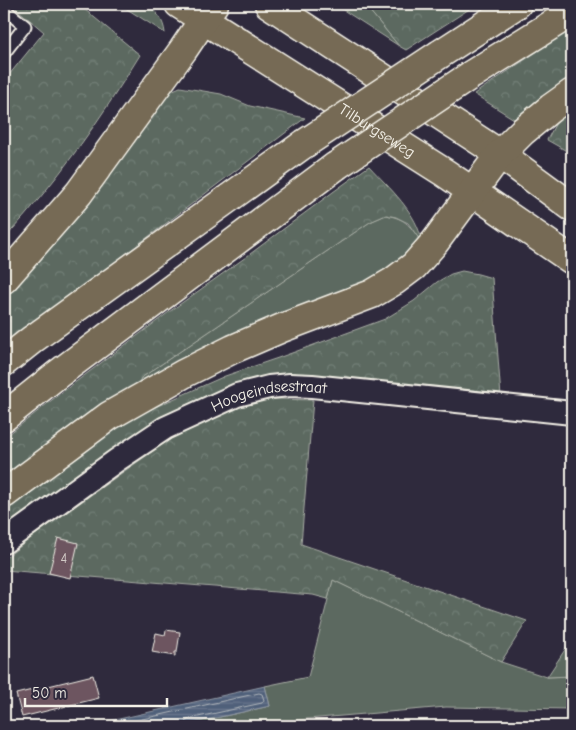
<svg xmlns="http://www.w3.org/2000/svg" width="576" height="730" font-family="'Comic Neue',sans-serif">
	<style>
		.green { fill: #5b6960; stroke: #a8ada4 }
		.forest { fill: url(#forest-crowns); stroke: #a8ada4 }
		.water { fill: url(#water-rules); stroke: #929aa6 }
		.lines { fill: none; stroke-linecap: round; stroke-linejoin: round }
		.shore { stroke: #b2b7bc; stroke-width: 1 }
		.building { fill: #6d5560; stroke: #f4f1e8 }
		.lane-casing { stroke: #f4f1e8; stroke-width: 15 }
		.street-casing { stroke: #f4f1e8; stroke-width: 26 }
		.primary-casing { stroke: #f4f1e8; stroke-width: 31 }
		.highway-casing { stroke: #f4f1e8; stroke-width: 31 }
		.lane { stroke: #2f2a3d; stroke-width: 11 }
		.street { stroke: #2f2a3d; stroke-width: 22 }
		.primary { stroke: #766a54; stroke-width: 28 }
		.highway { stroke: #766a54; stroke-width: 28 }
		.highway-bridge-casing { stroke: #f4f1e8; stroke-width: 31; stroke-linecap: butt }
		.highway-bridge { stroke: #766a54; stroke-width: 28 }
		.labels { text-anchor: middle; stroke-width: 4; stroke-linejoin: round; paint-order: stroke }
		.number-label { font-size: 14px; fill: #d2cac6 }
		.street-label { font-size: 16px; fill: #f4f1e8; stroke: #2f2a3d }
	</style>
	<defs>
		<pattern id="forest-crowns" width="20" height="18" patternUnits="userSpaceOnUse" patternTransform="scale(1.25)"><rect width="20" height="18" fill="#5b6960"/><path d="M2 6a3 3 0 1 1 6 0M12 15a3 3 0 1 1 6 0" fill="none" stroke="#737f77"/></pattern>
		<pattern id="water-rules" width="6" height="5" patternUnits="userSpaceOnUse" patternTransform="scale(1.25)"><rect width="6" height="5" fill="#50607a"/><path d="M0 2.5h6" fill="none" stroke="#6a778d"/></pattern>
	</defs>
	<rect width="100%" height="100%" fill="#2f2a3d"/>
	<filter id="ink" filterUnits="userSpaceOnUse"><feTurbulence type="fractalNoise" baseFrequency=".02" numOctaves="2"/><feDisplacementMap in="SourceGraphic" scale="10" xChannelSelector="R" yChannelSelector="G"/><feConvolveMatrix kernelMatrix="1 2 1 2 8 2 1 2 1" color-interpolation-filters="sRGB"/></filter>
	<g filter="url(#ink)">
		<!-- green -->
		<path class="green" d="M119 4C126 4 137 2 144 4 156 9 164 21 165 33Z
			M334 4H364L399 46Z
			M386 215C407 219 410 226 422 243L396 275 133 395 141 378 370 222Z
			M333 580 501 662 547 677 572 676V709L446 707 307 719 259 726H179L270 706 265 686 308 677Z"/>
		<!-- forest -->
		<path class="forest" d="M11 4H78L140 55C100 120 56 183 4 239V81L44 32Z
			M364 4H477L406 50 399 46Z
			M572 28V76L514 119 474 94Z
			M180 87 221 94 250 106 305 118 61 303 4 348V288L157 103 171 91Z
			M572 108V154L547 140 559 117Z
			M369 166C389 188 418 213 422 243L408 223 396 217 386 215 370 222 141 378 133 395 4 481V438L57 396 169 312 246 257 333 192Z
			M462 271 478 274 492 278 501 397 368 384 205 400 175 411 126 440 66 483 4 531V502L116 427 153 408 225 376 278 358 385 319 414 301 437 282 451 274Z
			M279 399 313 400 301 544 527 621 501 662 333 580 328 599 313 595 4 570V559L35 535 123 472 181 432 211 417 240 407 264 400Z
			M572 639V676L547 677Z"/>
		<!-- water -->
		<path class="water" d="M265 686 270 706 179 726H88Z"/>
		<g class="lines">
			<!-- shore -->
			<path class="shore" d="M111 726 259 693 262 694 264 700 262 703 189 719 185 722 184 726"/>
		</g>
		<!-- building -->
		<path class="building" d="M58 538 78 543 70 578 49 573Z
			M166 630 180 632 177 652H175V656L152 652 156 633 165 635Z
			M93 675 99 698 22 717 16 694Z"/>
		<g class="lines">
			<!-- lane casing -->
			<g class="lane-casing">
				<path id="lane" d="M4 9 25 26 4 53"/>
			</g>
			<!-- street casing -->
			<g class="street-casing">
				<g id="street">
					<path id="s1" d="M4 542 117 460 165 428 237 395 269 387 290 385 312 386 572 413"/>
				</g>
			</g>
			<!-- primary casing -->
			<g class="primary-casing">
				<g id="primary">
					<path id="s2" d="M179 4 445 173 572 260"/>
					<path d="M269 4 500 154 572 207"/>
				</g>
			</g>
			<!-- highway casing -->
			<g class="highway-casing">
				<path id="highway" d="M440 54 517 4
					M471 75 572 12
					M4 279 79 193 183 50 214 4
					M4 362 33 339 304 144
					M4 417 58 374 336 166
					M4 494 109 416 185 373 233 349 282 328 372 294 394 281 414 266 435 242 500 154 522 132 551 108 572 93"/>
			</g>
			<!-- lane -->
			<use href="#lane" class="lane"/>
			<!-- street -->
			<use href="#street" class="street"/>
			<!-- primary -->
			<use href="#primary" class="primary"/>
			<!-- highway -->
			<use href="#highway" class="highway"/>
			<!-- highway-bridge casing -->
			<g class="highway-bridge-casing">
				<path id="highway-bridge" d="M304 144 440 54
					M336 166 471 75"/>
			</g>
			<!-- highway-bridge -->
			<use href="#highway-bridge" class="highway-bridge"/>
		</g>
	</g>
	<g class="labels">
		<!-- number labels -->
		<g class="number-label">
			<text x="64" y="563">4</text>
		</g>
		<!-- street labels -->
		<g class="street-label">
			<text dy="6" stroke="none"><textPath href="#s2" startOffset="235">Tilburgseweg</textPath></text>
			<text dy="6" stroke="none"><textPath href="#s1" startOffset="308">Hoogeindsestraat</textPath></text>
		</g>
	</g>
	<!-- margin -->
	<rect width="576" height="730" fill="none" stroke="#2f2a3d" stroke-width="20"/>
	<rect x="10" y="10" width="556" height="710" fill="none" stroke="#f4f1e8" stroke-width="2" filter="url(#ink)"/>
	<!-- scale -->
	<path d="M25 698v8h142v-8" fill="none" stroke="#f4f1e8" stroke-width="2.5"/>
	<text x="32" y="698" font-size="15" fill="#f4f1e8" stroke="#2f2a3d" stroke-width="4" paint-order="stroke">50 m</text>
</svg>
